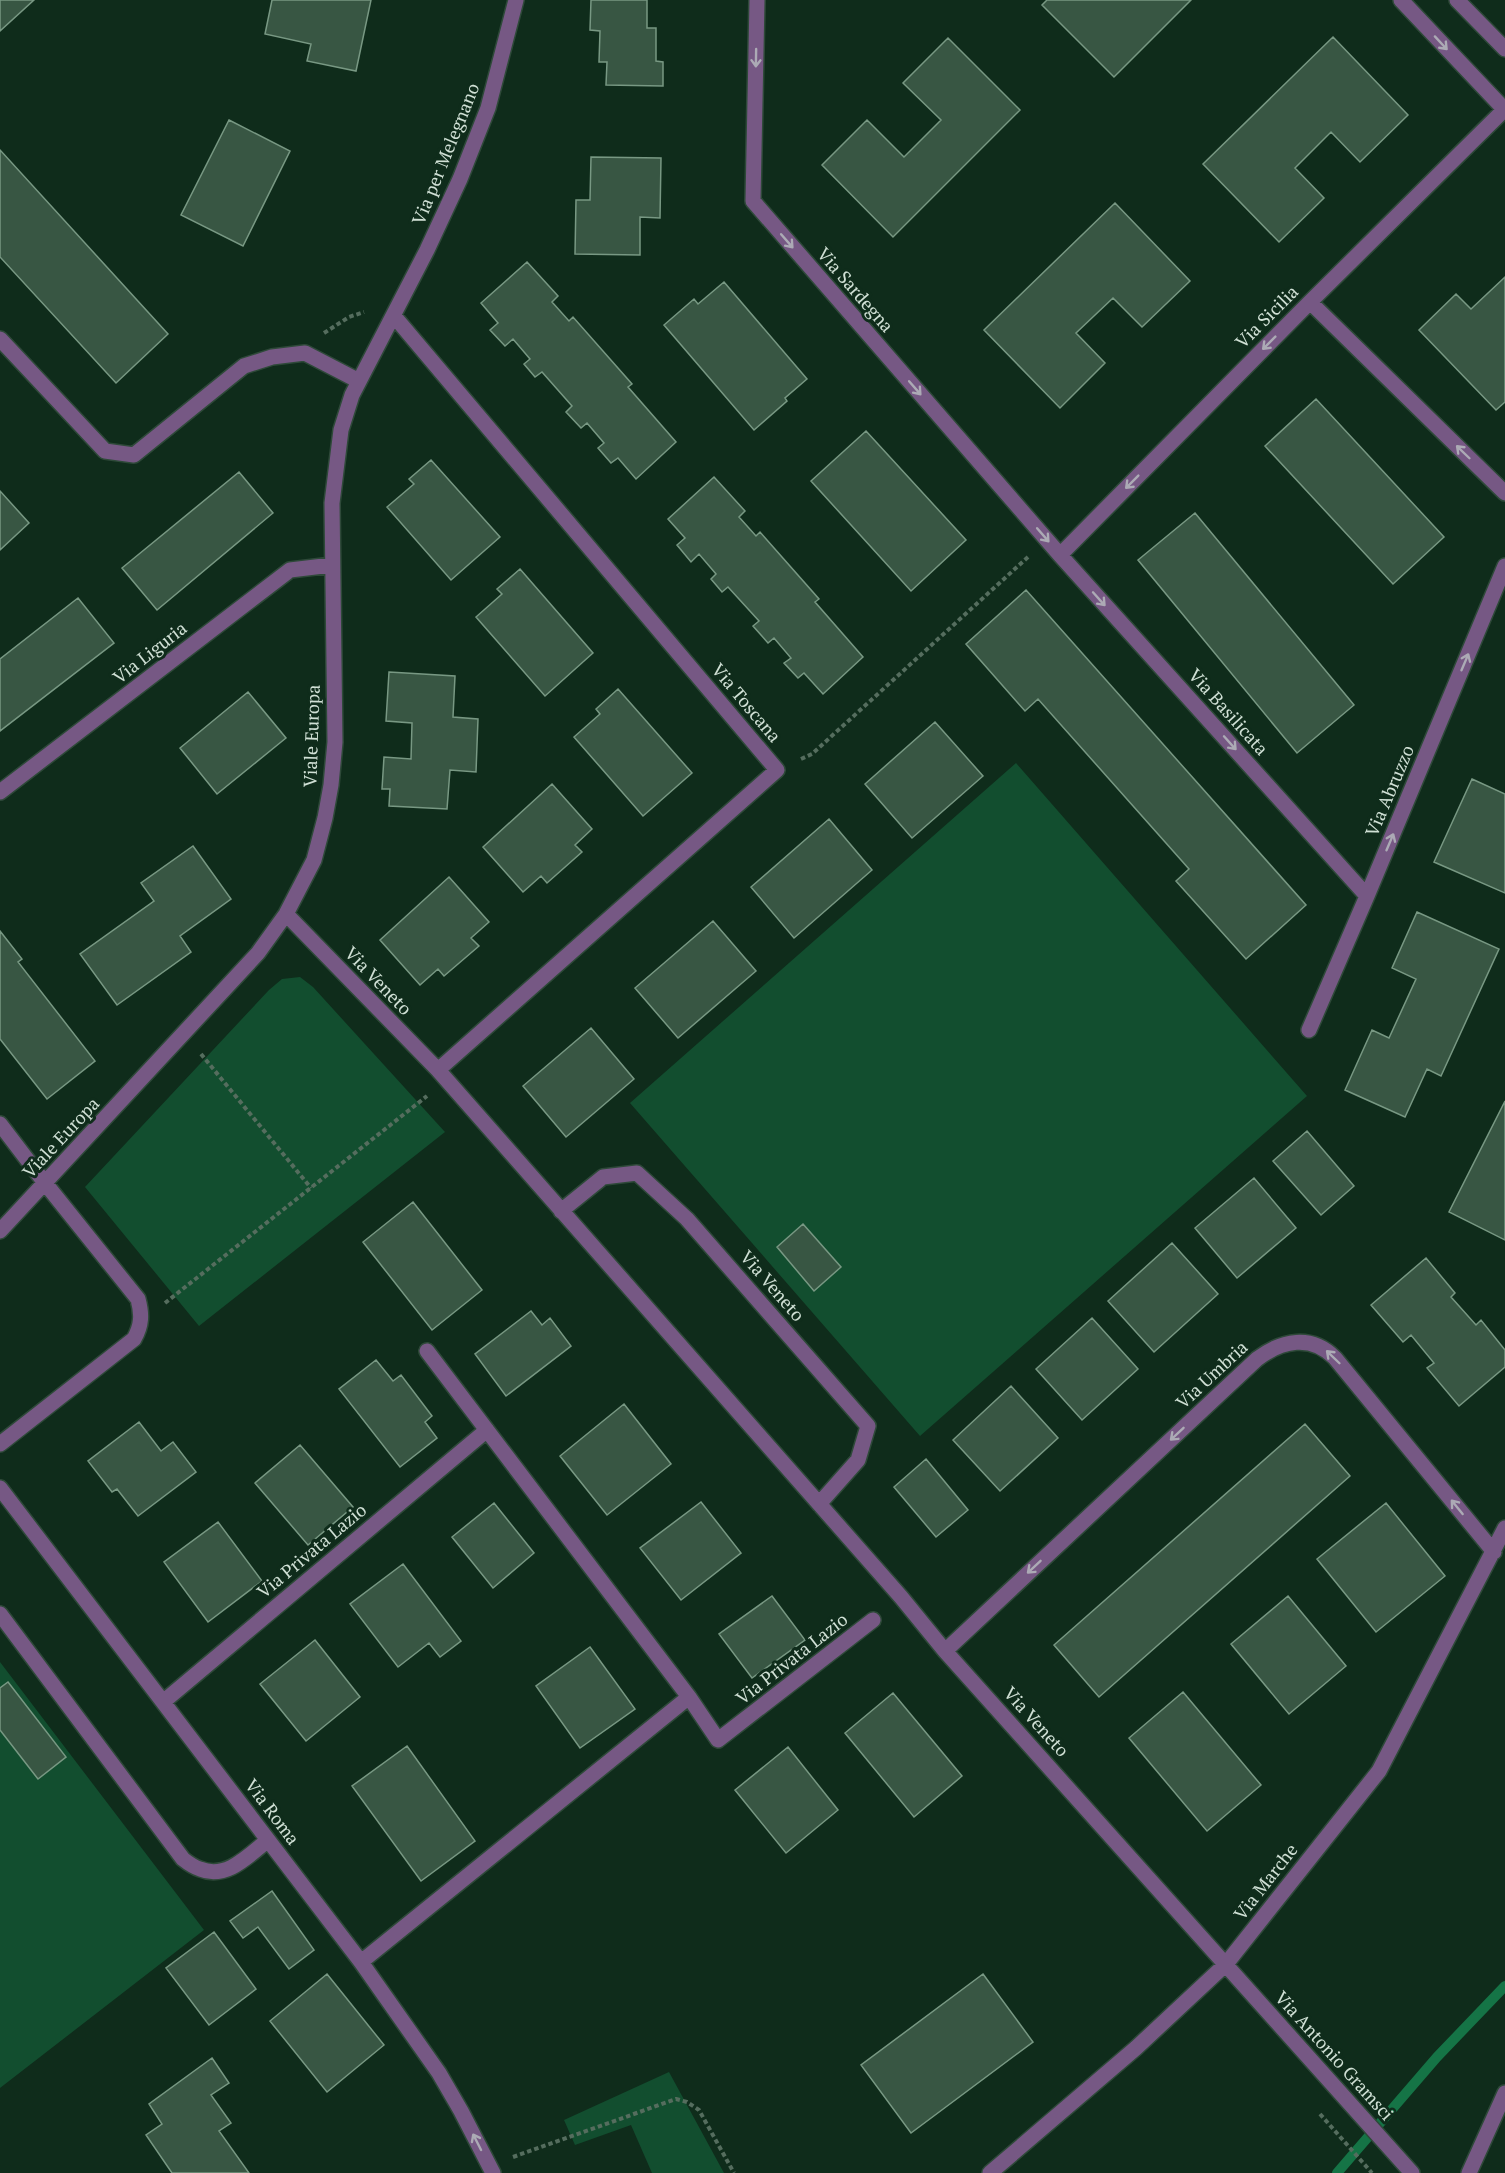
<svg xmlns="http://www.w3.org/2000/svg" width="1505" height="2173" font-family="'PT Serif',serif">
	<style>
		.green { fill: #124e2f; fill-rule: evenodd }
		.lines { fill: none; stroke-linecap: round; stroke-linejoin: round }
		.stream { stroke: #157446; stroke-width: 10 }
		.building { fill: #385643; stroke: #789883; stroke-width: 1.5 }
		.minor-casing { stroke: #2e4939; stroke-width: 18 }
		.path { stroke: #556d5e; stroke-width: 4; stroke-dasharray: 4.5 3; stroke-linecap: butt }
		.minor { stroke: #765884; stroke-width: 15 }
		.oneway { stroke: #acaab5 }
		.labels { text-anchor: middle; stroke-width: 6; stroke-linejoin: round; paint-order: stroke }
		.street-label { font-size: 18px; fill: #d0e0d5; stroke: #0f2c1b }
	</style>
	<rect width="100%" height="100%" fill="#0f2c1b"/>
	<!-- green -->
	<path class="green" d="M1016 763 1307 1096 920 1436 630 1103ZM803 1224 841 1267 814 1290 777 1247Z
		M300 977 313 987 445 1132 199 1326 85 1187 269 990 282 979Z
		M0 1662 204 1930 0 2088Z
		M669 2072 724 2173H652L631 2125 575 2145 564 2120Z"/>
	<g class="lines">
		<!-- stream -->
		<path class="stream" d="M1337 2173 1437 2057 1505 1986"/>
	</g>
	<!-- building -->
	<path class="building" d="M0 0H34L0 31Z
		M272 0H371L356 71 307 61 311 44 265 34Z
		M591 0H647V28H656V61L663 62V86L606 85 607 62H599L600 31 590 30Z
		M1047 0H1191L1114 77 1042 5Z
		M1333 37 1408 115 1360 162 1331 132 1295 168 1324 198 1279 242 1203 164Z
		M948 38 1020 110 893 237 822 165 867 120 904 157 941 120 903 83Z
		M229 120 290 151 243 246 181 215Z
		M0 150 168 334 116 383 0 257Z
		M591 157 661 158 660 218 640 217V255L575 254 576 200H590Z
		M1115 203 1190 281 1142 327 1113 298 1076 333 1105 363 1060 408 984 330Z
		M527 262 558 296 552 302 569 321 573 317 632 384 628 387 676 442 636 479 618 458 611 463 598 448 604 443 587 423 581 428 566 412 572 406 542 372 535 377 524 364 530 359 513 339 505 346 490 330 498 323 481 303Z
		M1505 277V402L1496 410 1419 330 1456 294 1471 309Z
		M724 282 807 379 785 398 787 401 754 430 664 325 694 299 698 304Z
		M1316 399 1444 537 1393 584 1265 446Z
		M866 431 966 540 911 591 811 481Z
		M431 460 500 537 451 580 387 507 414 484 409 479Z
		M239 472 273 513 157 610 122 568Z
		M714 477 745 511 739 517 756 536 760 532 819 599 815 602 863 657 823 694 804 673 798 678 784 663 791 658 774 638 768 643 753 626 759 621 728 587 722 592 711 579 716 574 699 554 691 562 677 545 685 538 668 519Z
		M0 491 29 523 0 550Z
		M1195 513 1354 705 1297 753 1138 560Z
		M520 569 593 653 545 696 476 617 502 594 497 589Z
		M1026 590 1306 905 1246 959 1176 881 1189 869 1038 699 1025 711 966 644Z
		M78 598 114 643 0 731V659Z
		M389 672 455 676 453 717 478 719 476 772 450 770 447 809 389 806 390 789H382L384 757 411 759 412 723 386 721Z
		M618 689 692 773 643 816 574 737 600 714 596 709Z
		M248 692 286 738 217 794 180 748Z
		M935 722 983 776 912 838 865 784Z
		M1472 779 1505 794V893L1434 862Z
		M552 784 592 829 575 845 582 852 547 883 541 876 523 892 483 847Z
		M829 819 872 870 794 938 751 887Z
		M193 846 231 899 180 936 191 952 117 1005 80 954 154 901 141 883Z
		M449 877 489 922 471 938 479 946 444 976 438 969 420 985 380 940Z
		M1417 912 1499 949 1441 1076 1427 1069 1405 1117 1345 1090 1372 1030 1389 1038 1416 979 1392 968Z
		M713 921 756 971 678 1038 635 988Z
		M0 931 22 959 18 962 95 1061 47 1099 0 1039Z
		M591 1028 634 1079 566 1137 523 1086Z
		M1505 1101V1240L1449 1212Z
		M1307 1131 1354 1186 1321 1215 1273 1161Z
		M1254 1178 1296 1228 1237 1278 1195 1228Z
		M413 1202 482 1290 432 1330 363 1242Z
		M803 1224 841 1267 814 1291 777 1247Z
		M1172 1243 1218 1294 1154 1352 1108 1301Z
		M1426 1258 1455 1293 1451 1297 1476 1325 1481 1320 1505 1350V1367L1459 1406 1427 1368 1434 1363 1411 1335 1403 1342 1371 1305Z
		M531 1311 542 1325 550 1318 571 1346 506 1396 475 1354Z
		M1092 1318 1138 1369 1082 1420 1036 1369Z
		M376 1360 393 1381 401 1375 432 1416 425 1422 437 1438 400 1467 339 1389Z
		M1011 1386 1058 1438 1000 1491 953 1440Z
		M624 1404 671 1464 607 1515 560 1456Z
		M139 1422 161 1451 173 1442 196 1472 138 1516 117 1489 112 1492 88 1461Z
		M1305 1424 1350 1476 1099 1697 1054 1645Z
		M300 1445 353 1507 308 1545 255 1483Z
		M926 1459 968 1510 936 1537 894 1487Z
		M701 1502 741 1553 681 1600 640 1548Z
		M494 1503 534 1553 493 1588 452 1537Z
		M1386 1503 1445 1576 1376 1632 1317 1559Z
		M218 1522 262 1581 208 1622 164 1562Z
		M403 1564 461 1641 440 1657 429 1643 398 1667 350 1604Z
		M772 1596 805 1640 752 1678 719 1634Z
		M1288 1596 1346 1666 1289 1714 1231 1644Z
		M315 1640 360 1697 306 1741 260 1684Z
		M590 1647 635 1709 580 1748 536 1686Z
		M8 1682 66 1757 38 1779 0 1730V1688Z
		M1183 1692 1261 1785 1207 1831 1129 1738Z
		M893 1693 962 1776 914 1817 845 1733Z
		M407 1746 475 1841 421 1881 352 1786Z
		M788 1747 838 1810 786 1853 735 1790Z
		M272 1891 314 1950 289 1969 258 1927 243 1938 230 1921Z
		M214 1932 256 1989 209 2025 166 1968Z
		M327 1974 384 2045 327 2092 270 2021Z
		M983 1974 1033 2042 911 2133 861 2065Z
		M212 2058 229 2083 211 2095 231 2123 219 2131 249 2173H172L146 2135 162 2124 149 2104Z"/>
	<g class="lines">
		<!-- minor casing -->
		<g class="minor-casing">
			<path id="minor" d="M757 0 753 201 1060 555 1367 896
				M1401 0 1505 110
				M1457 0 1505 49
				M1310 302 1505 493
				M394 316 777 770 438 1070
				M0 339 105 451 134 455 244 366 272 357 305 353 359 381
				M1060 555 1310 302 1505 109
				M0 792 290 570 332 565
				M286 914 438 1070 901 1597 945 1651 1412 2173
				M1309 1030 1367 896 1505 566
				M0 1124 45 1183 138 1299C142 1314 142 1325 134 1339L0 1444
				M561 1211 603 1177 637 1173 687 1219 868 1426 858 1460 819 1504
				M0 1231 258 953 286 914 314 860 325 818 331 785 335 742 332 503 341 430 352 395 427 250 460 179 488 108 516 0
				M427 1351 689 1697 718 1740 873 1620
				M0 1488 361 1962 439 2073 461 2111 493 2173
				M0 1614 183 1859C188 1863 194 1867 200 1869 227 1880 249 1855 268 1840
				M945 1651 1257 1359C1282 1340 1311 1334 1335 1358L1494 1552
				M163 1702 487 1430
				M361 1962 689 1697
				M990 2173 1136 2048 1226 1964 1379 1771 1505 1528
				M1469 2173 1505 2093"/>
		</g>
		<!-- path -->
		<path class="path" d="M324 333 349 317 364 312
			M801 759 812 754 1028 557
			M201 1054 311 1188
			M165 1303 427 1096
			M1320 2114 1372 2173
			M513 2157 676 2099 687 2102 699 2110 734 2173"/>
		<!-- minor -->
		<use href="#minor" class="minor"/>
	</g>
	<!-- one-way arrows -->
	<defs><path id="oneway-shaft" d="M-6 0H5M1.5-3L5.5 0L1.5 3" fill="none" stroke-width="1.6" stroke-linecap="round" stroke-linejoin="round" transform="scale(1.5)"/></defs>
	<g class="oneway">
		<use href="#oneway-shaft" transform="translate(1441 43) rotate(47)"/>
		<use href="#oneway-shaft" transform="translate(756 58) rotate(91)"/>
		<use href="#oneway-shaft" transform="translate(787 241) rotate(49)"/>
		<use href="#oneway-shaft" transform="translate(1269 343) rotate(135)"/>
		<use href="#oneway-shaft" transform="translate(915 388) rotate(49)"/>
		<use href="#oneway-shaft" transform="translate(1463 452) rotate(-136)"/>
		<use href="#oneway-shaft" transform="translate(1132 482) rotate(135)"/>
		<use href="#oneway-shaft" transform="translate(1043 535) rotate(49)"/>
		<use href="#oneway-shaft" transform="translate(1099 599) rotate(48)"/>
		<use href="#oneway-shaft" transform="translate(1465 662) rotate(-67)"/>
		<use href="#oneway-shaft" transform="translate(1230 743) rotate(48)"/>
		<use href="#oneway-shaft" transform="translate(1390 842) rotate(-67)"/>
		<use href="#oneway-shaft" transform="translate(1333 1357) rotate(-136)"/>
		<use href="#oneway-shaft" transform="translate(1177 1434) rotate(137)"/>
		<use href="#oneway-shaft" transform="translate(1457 1507) rotate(-129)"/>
		<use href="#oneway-shaft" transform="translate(1034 1567) rotate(137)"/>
		<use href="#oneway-shaft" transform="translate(477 2142) rotate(-117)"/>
	</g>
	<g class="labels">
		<!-- street labels -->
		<g class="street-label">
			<text transform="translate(446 154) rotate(-68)" y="6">Via per Melegnano</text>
			<text transform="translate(855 290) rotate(49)" y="6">Via Sardegna</text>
			<text transform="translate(1267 317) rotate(-45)" y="6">Via Sicilia</text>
			<text transform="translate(150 653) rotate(-38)" y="6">Via Liguria</text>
			<text transform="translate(746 703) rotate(50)" y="6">Via Toscana</text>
			<text transform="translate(1228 712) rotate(48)" y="6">Via Basilicata</text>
			<text transform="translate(312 736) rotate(-88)" y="6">Viale Europa</text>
			<text transform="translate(1390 791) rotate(-67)" y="6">Via Abruzzo</text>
			<text transform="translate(378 981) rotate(46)" y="6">Via Veneto</text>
			<text transform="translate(61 1138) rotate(-47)" y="6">Viale Europa</text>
			<text transform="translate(772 1286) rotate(49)" y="6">Via Veneto</text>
			<text transform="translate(1212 1375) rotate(-43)" y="6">Via Umbria</text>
			<text transform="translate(312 1551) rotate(-40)" y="6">Via Privata Lazio</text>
			<text transform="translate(792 1659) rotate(-38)" y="6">Via Privata Lazio</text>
			<text transform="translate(1036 1722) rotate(48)" y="6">Via Veneto</text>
			<text transform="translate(272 1812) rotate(53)" y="6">Via Roma</text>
			<text transform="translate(1266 1882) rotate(-52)" y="6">Via Marche</text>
			<text transform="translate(1334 2056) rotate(48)" y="6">Via Antonio Gramsci</text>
		</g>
	</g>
</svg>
